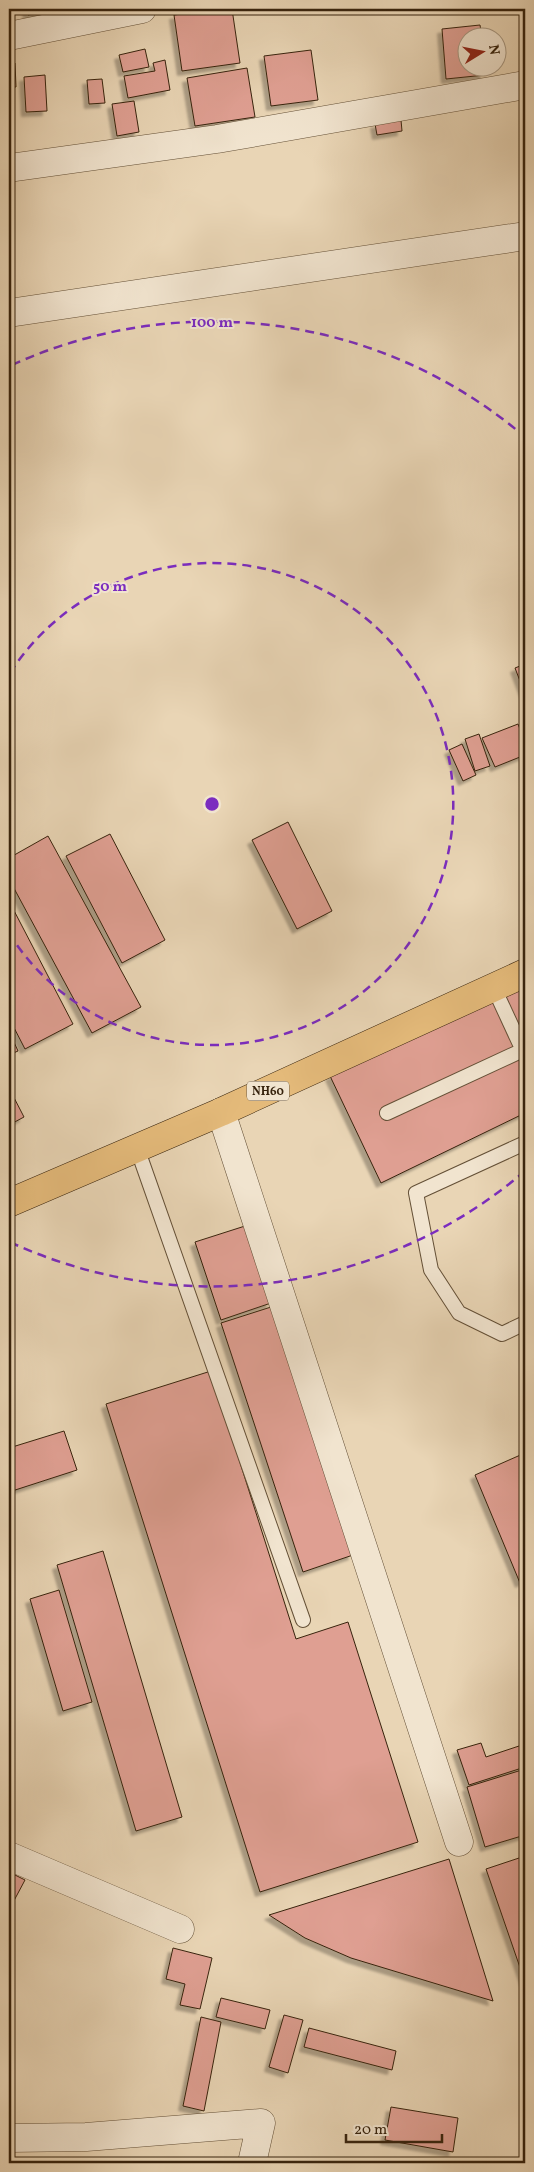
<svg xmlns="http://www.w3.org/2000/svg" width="534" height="2172" font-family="Vollkorn,serif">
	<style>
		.building { fill: #df9f92; stroke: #37230d; filter: url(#shadow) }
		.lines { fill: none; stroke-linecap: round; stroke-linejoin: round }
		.service-casing { stroke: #645037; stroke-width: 16 }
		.minor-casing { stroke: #645037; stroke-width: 29 }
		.trunk-casing { stroke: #37230d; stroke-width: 29 }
		.service { stroke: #f1e4cf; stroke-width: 14 }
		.minor { stroke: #f1e4cf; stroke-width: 28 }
		.trunk { stroke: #e4ba7a; stroke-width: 28 }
		.ring { fill: none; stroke: #7b2cbf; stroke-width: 2.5; stroke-dasharray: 9 6 }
		.labels { text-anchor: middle; stroke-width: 4; stroke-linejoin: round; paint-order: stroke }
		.shield { fill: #f1e4cf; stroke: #6f5d47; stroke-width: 1 }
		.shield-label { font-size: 12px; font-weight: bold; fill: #37230d }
		.centre { fill: #7b2cbf; stroke: #f1e4cf; stroke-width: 2.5 }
		.ring-label { font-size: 15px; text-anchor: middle; font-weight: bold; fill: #7b2cbf; stroke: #f1e4cf; stroke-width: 4; stroke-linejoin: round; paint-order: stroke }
	</style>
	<defs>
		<filter id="shadow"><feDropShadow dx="-4.5" dy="4.5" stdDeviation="1" flood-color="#0004"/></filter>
	</defs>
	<rect width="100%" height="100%" fill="#e9d5b5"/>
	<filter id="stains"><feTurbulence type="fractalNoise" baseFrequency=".004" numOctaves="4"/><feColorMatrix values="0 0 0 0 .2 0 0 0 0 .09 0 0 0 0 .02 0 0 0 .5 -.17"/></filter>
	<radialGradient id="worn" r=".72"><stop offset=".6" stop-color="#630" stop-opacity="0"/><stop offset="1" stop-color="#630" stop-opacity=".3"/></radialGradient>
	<!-- building -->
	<path class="building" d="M27 9H55V10L28 15Z
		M220 9H232L240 63 182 71 174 15Z
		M480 25 482 38H466V68H484L485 75 446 79 442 29Z
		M145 49 149 67 123 72 119 55Z
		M311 50 318 100 271 106 264 56Z
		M165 60 170 90 128 98 124 76 155 71 153 63Z
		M15 63 16 87H9V64Z
		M247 68 255 117 195 126 187 78Z
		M45 75 47 111 26 112 24 77Z
		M102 79 105 103 89 104 87 80Z
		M134 101 139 132 117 136 112 104Z
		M401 120 402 131 377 135 375 124Z
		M525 664V694L515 668Z
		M518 724 525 742V755L495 767 482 738Z
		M479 734 490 766 475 771 465 739Z
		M462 744 476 775 463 781 449 750Z
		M288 822 332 911 297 929 252 840Z
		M110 834 165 940 122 963 66 856Z
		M48 836 141 1007 92 1033 9 879V858Z
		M9 901 73 1024 25 1049 9 1018Z
		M525 987V1113L381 1183 330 1076Z
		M9 1031 18 1051 9 1055Z
		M9 1088 24 1117 9 1125Z
		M245 1226 271 1303 221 1320 195 1242Z
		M271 1307 353 1555 303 1572 221 1323Z
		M211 1371 296 1639 348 1622 418 1842 260 1892 106 1404Z
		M64 1431 77 1470 9 1492V1448Z
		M525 1453V1580L520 1583 475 1475Z
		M103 1551 182 1817 136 1831 57 1565Z
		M59 1590 92 1702 63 1711 30 1599Z
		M481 1743 486 1757 525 1744V1767L469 1785 457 1750Z
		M525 1769V1835L485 1847 467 1787Z
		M525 1856V1982L486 1869Z
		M449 1859 493 2001 351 1958 305 1938 269 1915Z
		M9 1872 25 1880 9 1910Z
		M173 1948 212 1958 200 2009 180 2005 185 1984 166 1979Z
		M221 1998 270 2010 265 2029 216 2017Z
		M284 2015 303 2020 288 2073 269 2067Z
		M201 2017 221 2022 204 2111 183 2106Z
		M309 2028 396 2051 392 2070 304 2047Z
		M391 2107 458 2118 453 2152 385 2140Z"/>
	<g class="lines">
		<!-- service casing -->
		<g class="service-casing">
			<path id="service" d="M494 988 525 1055
				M387 1113 523 1050
				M525 1143 416 1193 431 1270 459 1313 502 1334 525 1323
				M137 1148 303 1620"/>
		</g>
		<!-- minor casing -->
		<g class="minor-casing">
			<path id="minor" d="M9 36 142 9
				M9 168 217 139 525 85
				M9 313 525 236
				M221 1112 459 1842
				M9 1856 180 1929
				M9 2138 86 2137 261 2123 252 2163"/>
		</g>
		<!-- trunk casing -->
		<g class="trunk-casing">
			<path id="trunk" d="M9 1203 221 1112 525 973"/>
		</g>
		<!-- service -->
		<use href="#service" class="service"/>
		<!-- minor -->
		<use href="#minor" class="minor"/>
		<!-- trunk -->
		<use href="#trunk" class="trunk"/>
	</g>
	<!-- distance rings -->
	<g class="ring">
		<path d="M10 673A241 241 0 1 1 10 935"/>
		<path d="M525 1171A482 482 0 0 1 12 1243M12 365A482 482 0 0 1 525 437"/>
	</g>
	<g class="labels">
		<!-- shield labels -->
		<rect class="shield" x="247" y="1081.5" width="42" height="19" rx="4"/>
		<g class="shield-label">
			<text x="268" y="1095">NH60</text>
		</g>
	</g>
	<circle cx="212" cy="804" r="8" class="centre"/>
	<g class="ring-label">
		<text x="212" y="327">100 m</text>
		<text x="110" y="591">50 m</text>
	</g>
	<!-- margin -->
	<rect width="534" height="2172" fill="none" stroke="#e9d5b5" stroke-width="30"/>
	<rect x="10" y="10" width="514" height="2152" fill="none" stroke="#37230d" stroke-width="2.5"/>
	<rect x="15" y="15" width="504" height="2142" fill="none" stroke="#37230d"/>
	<!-- north arrow -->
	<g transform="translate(482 52) rotate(80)"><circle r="24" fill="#f1e4cf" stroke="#a79781"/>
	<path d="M0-4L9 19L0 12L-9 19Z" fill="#8f2418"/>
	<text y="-8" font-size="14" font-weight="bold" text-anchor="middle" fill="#37230d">N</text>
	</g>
	<!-- scale -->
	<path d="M346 2134v8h96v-8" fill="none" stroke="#37230d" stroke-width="2.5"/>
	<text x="354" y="2134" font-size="15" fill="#37230d" stroke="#f1e4cf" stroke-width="4" paint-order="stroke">20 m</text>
	<rect width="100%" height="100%" filter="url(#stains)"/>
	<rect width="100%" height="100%" fill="url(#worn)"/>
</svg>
